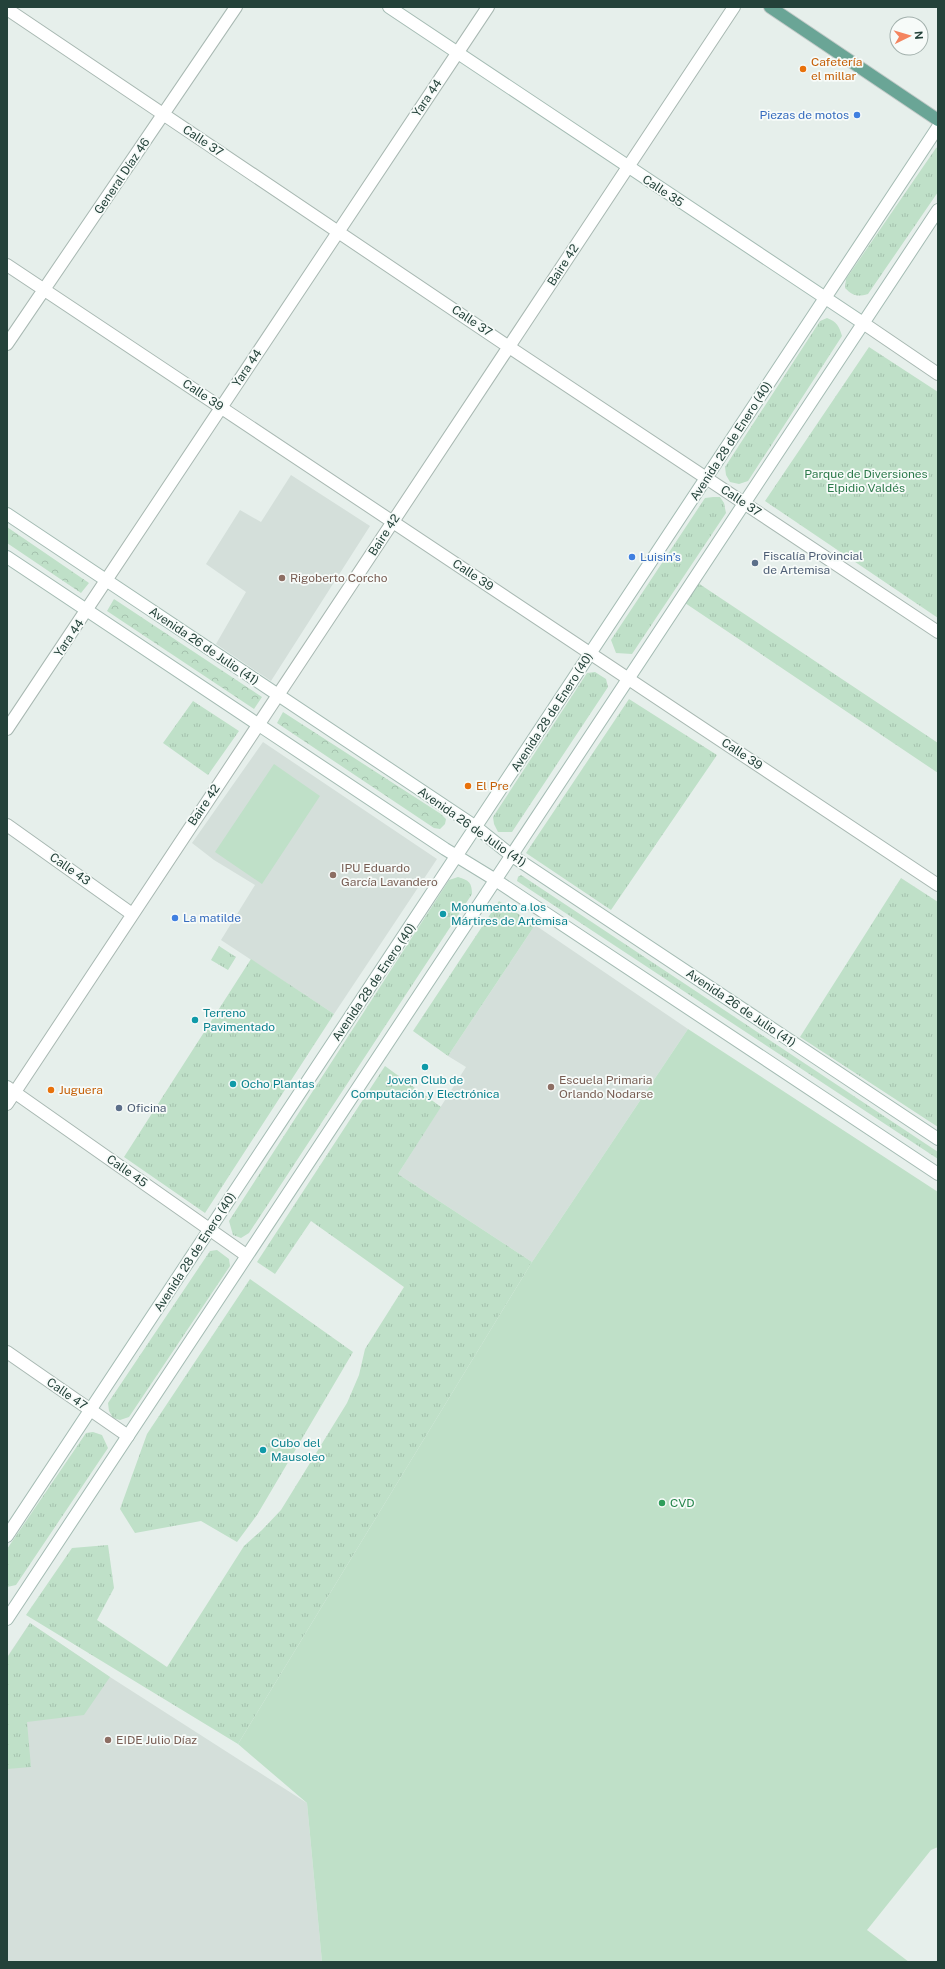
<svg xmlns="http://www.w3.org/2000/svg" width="945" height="1969" font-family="'Public Sans',sans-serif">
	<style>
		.built { fill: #d4dfda }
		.grass { fill: url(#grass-tufts) }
		.forest { fill: url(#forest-crowns) }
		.pitch { fill: #bfe0c8 }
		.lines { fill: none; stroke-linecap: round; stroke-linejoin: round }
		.minor-casing { stroke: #a8b8b2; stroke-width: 14 }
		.secondary-casing { stroke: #a4bbb3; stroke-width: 14 }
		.primary-casing { stroke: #c2cac8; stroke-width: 14 }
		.minor { stroke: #fff; stroke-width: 12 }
		.secondary { stroke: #fff; stroke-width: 12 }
		.primary { stroke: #6aa596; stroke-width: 12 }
		.food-dot { fill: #e8710a; stroke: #f7fbf9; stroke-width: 1.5 }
		.shop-dot { fill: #3f7fe0; stroke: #f7fbf9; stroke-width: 1.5 }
		.service-dot { fill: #5c6f8a; stroke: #f7fbf9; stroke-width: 1.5 }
		.education-dot { fill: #8d6e63; stroke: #f7fbf9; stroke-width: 1.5 }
		.culture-dot { fill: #0f9aa8; stroke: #f7fbf9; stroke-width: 1.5 }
		.leisure-dot { fill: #2e9e5b; stroke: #f7fbf9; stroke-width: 1.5 }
		.labels { text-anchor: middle; stroke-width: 3.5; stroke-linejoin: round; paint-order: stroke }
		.food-label { font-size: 12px; fill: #c56008; stroke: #f7fbf9; text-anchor: start }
		.street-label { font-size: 12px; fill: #24423a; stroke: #f7fbf9 }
		.shop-label { font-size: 12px; fill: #366cbe; stroke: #f7fbf9; text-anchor: start }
		.park-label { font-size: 12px; fill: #2d7a4b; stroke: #f7fbf9 }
		.service-label { font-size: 12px; fill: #4e5e75; stroke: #f7fbf9; text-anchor: start }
		.education-label { font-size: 12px; fill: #785e54; stroke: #f7fbf9; text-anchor: start }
		.culture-label { font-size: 12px; fill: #0d838f; stroke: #f7fbf9; text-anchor: start }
		.leisure-label { font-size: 12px; fill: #27864d; stroke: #f7fbf9; text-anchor: start }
	</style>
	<defs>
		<pattern id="grass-tufts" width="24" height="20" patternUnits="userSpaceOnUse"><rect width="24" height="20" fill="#bfe0c8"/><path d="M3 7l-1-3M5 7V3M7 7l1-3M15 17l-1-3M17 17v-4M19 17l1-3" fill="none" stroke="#a4c1ad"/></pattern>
		<pattern id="forest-crowns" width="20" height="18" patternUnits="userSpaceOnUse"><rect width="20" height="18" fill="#bfe0c8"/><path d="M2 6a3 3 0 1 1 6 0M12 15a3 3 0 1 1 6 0" fill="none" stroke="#a4c1ad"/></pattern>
	</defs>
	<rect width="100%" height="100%" fill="#e6efeb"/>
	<!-- built -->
	<path class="built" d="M291 475 370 526 271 681 216 644 246 592 206 564 240 510 261 522Z
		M263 742 437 859 334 1014 221 940 255 885 214 860 192 843Z
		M535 925 688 1029 532 1262 398 1174 466 1067 448 1056Z
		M30 1623 110 1677 307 1803 322 1962H7V1657Z"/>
	<!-- grass -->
	<path class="grass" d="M938 147V192L868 294C857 297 853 296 845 288L846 279 936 148Z
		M827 318C837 322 839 326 842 336L748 481 739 484 730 482 726 475 725 467 820 321Z
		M869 347 938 392V618L765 501Z
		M713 497H720L724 503 726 513 632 654 616 653 611 640 705 498Z
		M698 583 938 743V773L685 603Z
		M595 672 606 679 608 687 512 832H498L494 824 493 817 587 673Z
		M629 699 717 755 611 910 526 853Z
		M193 701 239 731 208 775 163 743Z
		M521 875 938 1152V1159L517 881 518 877Z
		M458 877C469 880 472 883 472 894L249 1233 241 1238 233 1235 229 1221 449 880Z
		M901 878 938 902V1127L800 1037Z
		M499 901 535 925 448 1056 413 1031Z
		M219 946 236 957 228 970 211 960Z
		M251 959 334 1014 205 1213 124 1157Z
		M385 1066 441 1107 398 1174 532 1262 238 1744 26 1615 72 1548 108 1545 114 1588 97 1620 167 1667 244 1546 262 1530 281 1510 347 1403 359 1375 365 1349 404 1287 311 1221 275 1274 257 1262Z
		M217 1250 229 1259 230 1266 129 1417 120 1420 113 1418 109 1411 108 1403 210 1251Z
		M250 1279 353 1352 257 1515 237 1542 201 1521 135 1533 120 1509 147 1434Z
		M93 1432 102 1435 108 1448 16 1585 7 1587V1549L86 1433Z
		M30 1623 110 1677 84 1715 27 1722 31 1767 7 1769V1658Z"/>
	<!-- forest -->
	<path class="forest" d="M7 527 89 583 81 593 7 543Z
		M114 599 262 697 254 709 107 611Z
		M283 712 441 814 446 819 445 824 440 829 434 828 277 723Z"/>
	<!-- pitch -->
	<path class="pitch" d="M274 764 320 796 262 884 215 852Z
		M688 1029 938 1192V1847L931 1850 867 1930 909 1962H322L307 1803 238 1744 532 1262Z"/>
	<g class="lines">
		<!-- minor casing -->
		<g class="minor-casing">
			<path id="minor" d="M7 9 509 347 938 632
				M7 265 938 885
				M863 323 938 374
				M7 344 236 7
				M7 729 488 7
				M7 825 132 914
				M7 1087 246 1255
				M7 1104 734 7
				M7 1352 128 1436"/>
		</g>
		<!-- secondary casing -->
		<g class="secondary-casing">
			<path id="secondary" d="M389 7 863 323
				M7 514 476 827 511 855 938 1139
				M7 557 445 849 494 879 938 1174
				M7 1536 938 127
				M7 1619 938 210"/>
		</g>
		<!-- primary casing -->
		<g class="primary-casing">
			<path id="primary" d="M770 7 938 120"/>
		</g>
		<!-- minor -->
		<use href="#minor" class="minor"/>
		<!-- secondary -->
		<use href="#secondary" class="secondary"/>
		<!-- primary -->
		<use href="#primary" class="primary"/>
	</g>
	<!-- markers -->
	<g class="food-dot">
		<circle cx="803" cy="69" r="4"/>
		<circle cx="468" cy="786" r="4"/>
		<circle cx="51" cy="1090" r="4"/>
	</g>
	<g class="shop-dot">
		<circle cx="857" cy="115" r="4"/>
		<circle cx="632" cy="557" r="4"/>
		<circle cx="175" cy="918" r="4"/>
	</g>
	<g class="service-dot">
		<circle cx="755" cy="563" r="4"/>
		<circle cx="119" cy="1108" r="4"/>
	</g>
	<g class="education-dot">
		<circle cx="282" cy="578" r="4"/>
		<circle cx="333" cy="875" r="4"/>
		<circle cx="551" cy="1087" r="4"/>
		<circle cx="108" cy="1740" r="4"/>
	</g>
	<g class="culture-dot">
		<circle cx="443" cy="914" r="4"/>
		<circle cx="195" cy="1020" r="4"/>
		<circle cx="425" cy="1067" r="4"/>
		<circle cx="233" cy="1084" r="4"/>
		<circle cx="263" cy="1450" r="4"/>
	</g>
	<circle class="leisure-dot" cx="662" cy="1503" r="4"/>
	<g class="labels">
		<!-- food labels -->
		<g class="food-label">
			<text x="811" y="66">Cafetería<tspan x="811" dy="14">el millar</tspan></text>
			<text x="476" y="790">El Pre</text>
			<text x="59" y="1094">Juguera</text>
		</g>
		<!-- street labels -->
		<g class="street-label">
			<text transform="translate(427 98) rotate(-56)" y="4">Yara 44</text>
			<text transform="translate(203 141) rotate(34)" y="4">Calle 37</text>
			<text transform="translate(122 176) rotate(-56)" y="4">General Díaz 46</text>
			<text transform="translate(663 191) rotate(34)" y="4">Calle 35</text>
			<text transform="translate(563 265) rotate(-57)" y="4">Baire 42</text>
			<text transform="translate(472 321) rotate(34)" y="4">Calle 37</text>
			<text transform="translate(247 368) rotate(-56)" y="4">Yara 44</text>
			<text transform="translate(203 395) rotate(34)" y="4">Calle 39</text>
			<text transform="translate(731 441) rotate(-57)" y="4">Avenida 28 de Enero (40)</text>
			<text transform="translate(741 501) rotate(34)" y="4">Calle 37</text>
			<text transform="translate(384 535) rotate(-57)" y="4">Baire 42</text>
			<text transform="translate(473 575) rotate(34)" y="4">Calle 39</text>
			<text transform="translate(69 638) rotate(-56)" y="4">Yara 44</text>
			<text transform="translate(204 646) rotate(34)" y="4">Avenida 26 de Julio (41)</text>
			<text transform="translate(552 712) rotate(-57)" y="4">Avenida 28 de Enero (40)</text>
			<text transform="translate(742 754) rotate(34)" y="4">Calle 39</text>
			<text transform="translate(204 805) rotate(-56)" y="4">Baire 42</text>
			<text transform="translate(472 827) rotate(35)" y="4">Avenida 26 de Julio (41)</text>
			<text transform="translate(70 869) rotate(35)" y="4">Calle 43</text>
			<text transform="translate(374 982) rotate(-56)" y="4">Avenida 28 de Enero (40)</text>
			<text transform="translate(741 1008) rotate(34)" y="4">Avenida 26 de Julio (41)</text>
			<text transform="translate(127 1171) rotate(35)" y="4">Calle 45</text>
			<text transform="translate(195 1252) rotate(-57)" y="4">Avenida 28 de Enero (40)</text>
			<text transform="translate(67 1394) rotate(35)" y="4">Calle 47</text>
		</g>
		<!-- shop labels -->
		<g class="shop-label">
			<text x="849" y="119" text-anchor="end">Piezas de motos</text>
			<text x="640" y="561">Luisin’s</text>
			<text x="183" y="922">La matilde</text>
		</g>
		<!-- park labels -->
		<g class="park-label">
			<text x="866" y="478">Parque de Diversiones<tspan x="866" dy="14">Elpidio Valdés</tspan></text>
		</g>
		<!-- service labels -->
		<g class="service-label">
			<text x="763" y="560">Fiscalía Provincial<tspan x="763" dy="14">de Artemisa</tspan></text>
			<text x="127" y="1112">Oficina</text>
		</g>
		<!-- education labels -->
		<g class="education-label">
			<text x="290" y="582">Rigoberto Corcho</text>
			<text x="341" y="872">IPU Eduardo<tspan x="341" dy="14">García Lavandero</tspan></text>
			<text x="559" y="1084">Escuela Primaria<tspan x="559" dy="14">Orlando Nodarse</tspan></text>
			<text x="116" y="1744">EIDE Julio Díaz</text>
		</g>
		<!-- culture labels -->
		<g class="culture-label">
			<text x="451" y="911">Monumento a los<tspan x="451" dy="14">Mártires de Artemisa</tspan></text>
			<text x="203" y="1017">Terreno<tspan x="203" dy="14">Pavimentado</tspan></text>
			<text x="425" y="1084" text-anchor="middle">Joven Club de<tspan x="425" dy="14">Computación y Electrónica</tspan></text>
			<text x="241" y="1088">Ocho Plantas</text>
			<text x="271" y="1447">Cubo del<tspan x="271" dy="14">Mausoleo</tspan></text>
		</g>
		<!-- leisure labels -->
		<g class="leisure-label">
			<text x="670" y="1507">CVD</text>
		</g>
	</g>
	<!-- border -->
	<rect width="945" height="1969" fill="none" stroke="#24423a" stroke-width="16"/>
	<!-- north arrow -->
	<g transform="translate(909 36) rotate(85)"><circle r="19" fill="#f7fbf9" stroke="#a3b1ad"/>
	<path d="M0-3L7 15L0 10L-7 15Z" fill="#f4845f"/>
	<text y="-6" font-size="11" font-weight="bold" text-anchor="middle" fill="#24423a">N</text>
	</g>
</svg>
